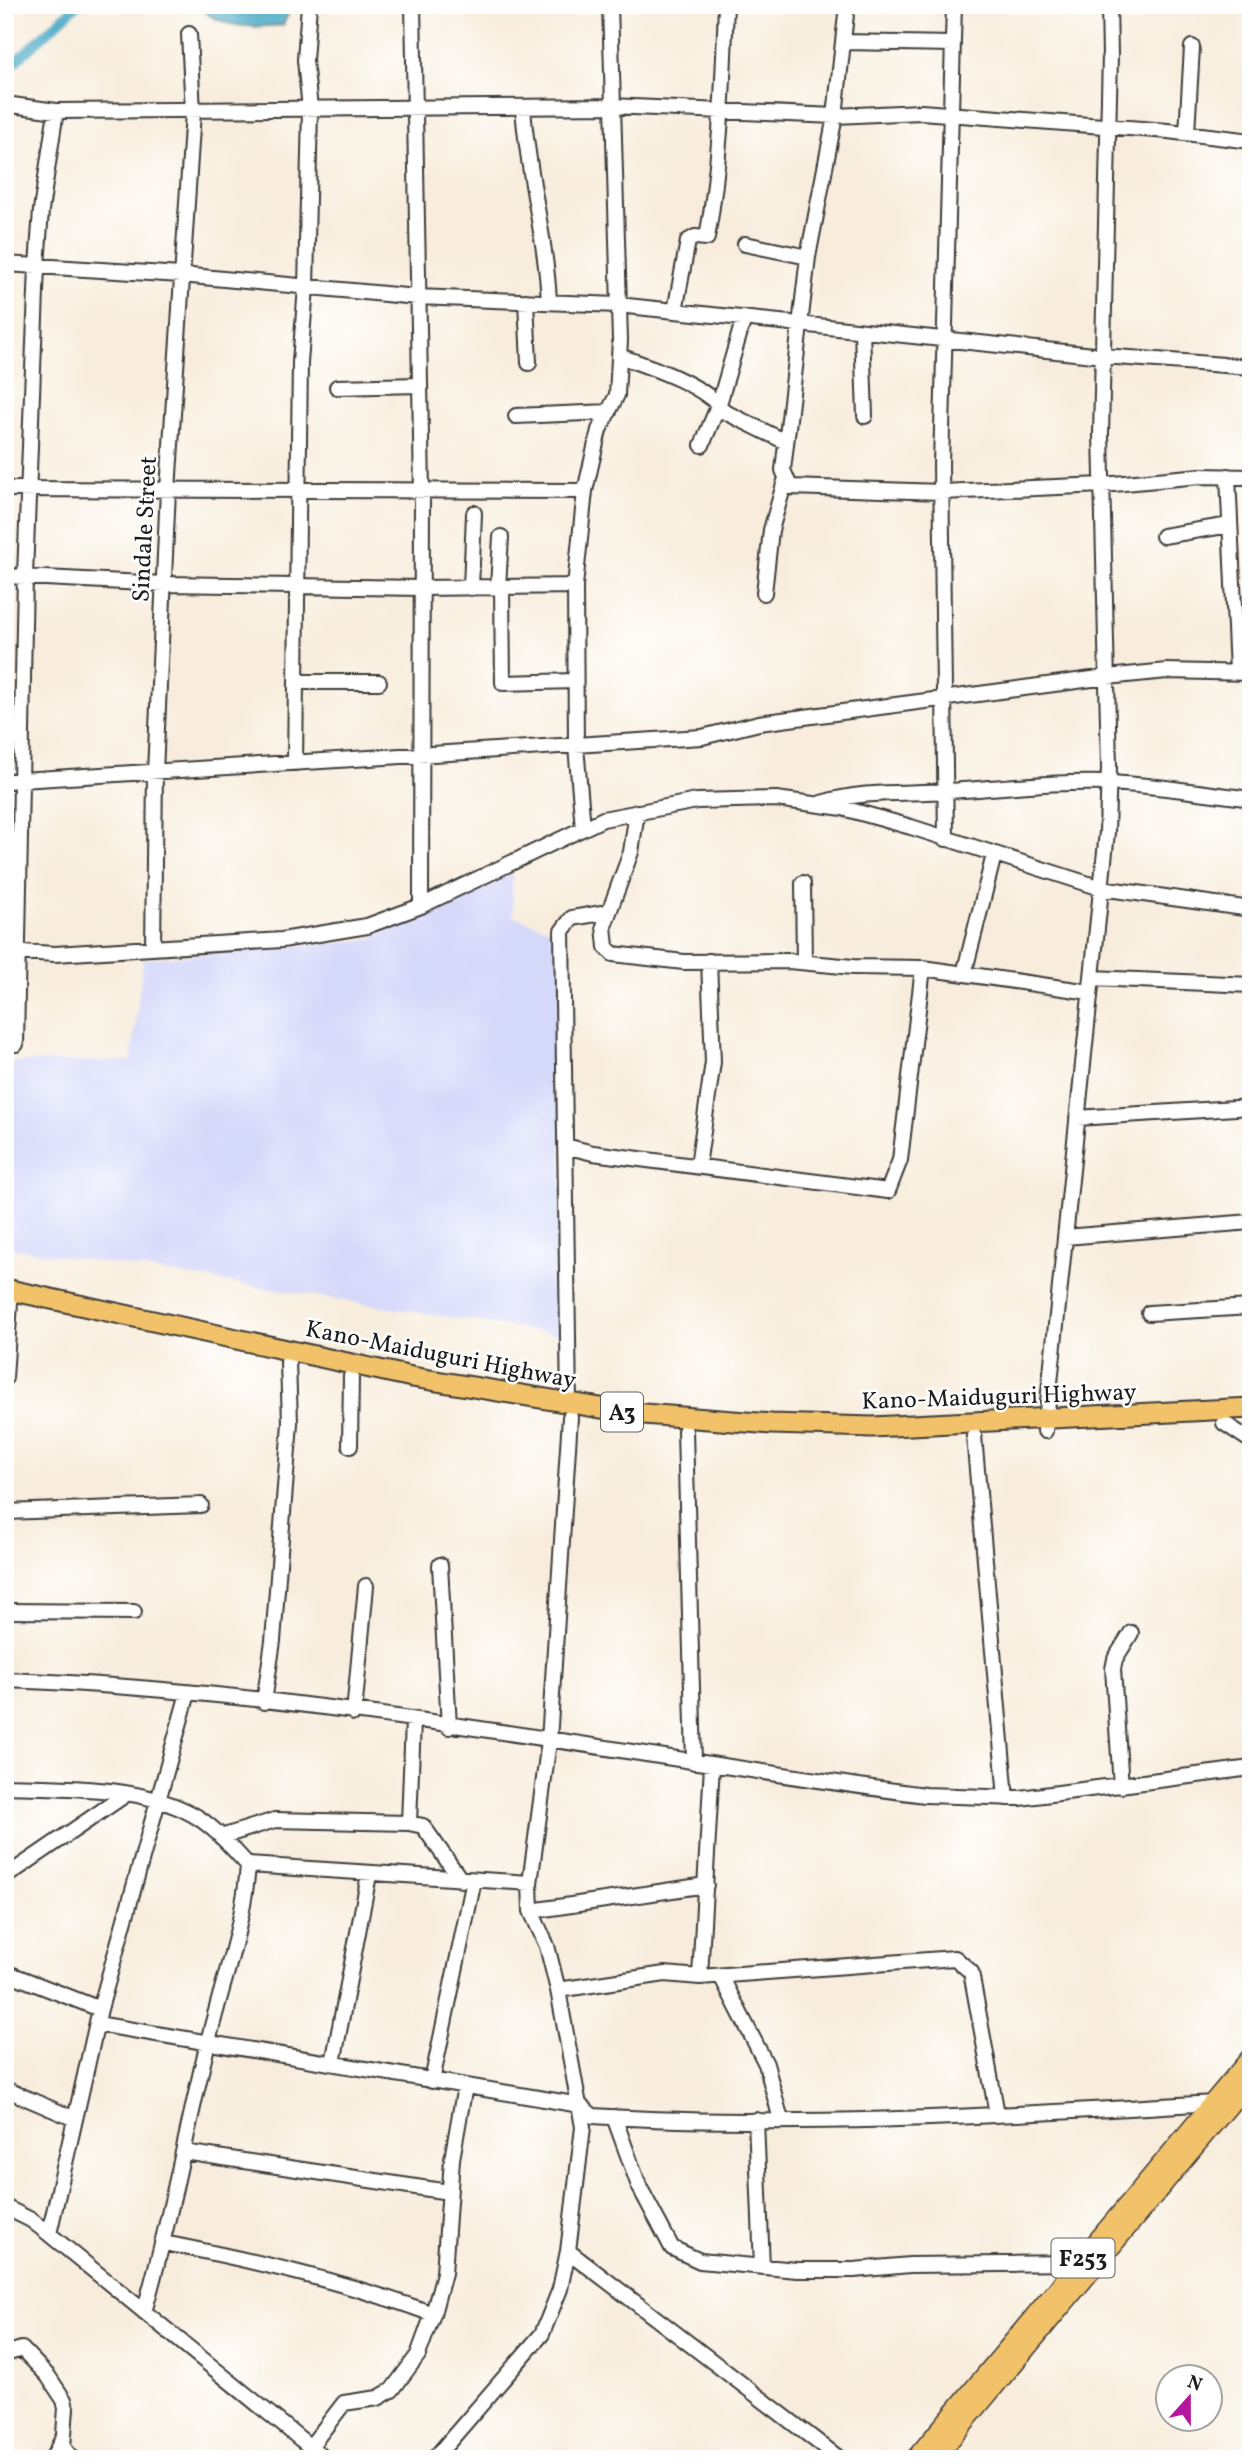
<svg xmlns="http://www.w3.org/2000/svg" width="1256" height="2464" font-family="Vollkorn,serif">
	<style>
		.built { fill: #d4d8f9 }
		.water { fill: #46a8c5; stroke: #316270; stroke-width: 2 }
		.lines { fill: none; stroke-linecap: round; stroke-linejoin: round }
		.canal { stroke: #46a8c5; stroke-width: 10 }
		.minor-casing { stroke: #3d3b39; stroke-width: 18 }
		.major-casing { stroke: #3d3b39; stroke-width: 21 }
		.highway-casing { stroke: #3d3b39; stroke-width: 23 }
		.minor { stroke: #fff; stroke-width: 14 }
		.major { stroke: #f2c26a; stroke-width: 18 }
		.highway { stroke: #f2c26a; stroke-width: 19 }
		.labels { text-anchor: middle; stroke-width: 5; stroke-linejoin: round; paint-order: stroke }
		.shield { fill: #fff; stroke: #606060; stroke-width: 2 }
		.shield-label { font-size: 23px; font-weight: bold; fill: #1c1c1c }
		.street-label { font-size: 24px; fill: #1c1c1c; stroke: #fff }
	</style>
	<rect width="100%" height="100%" fill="#fff"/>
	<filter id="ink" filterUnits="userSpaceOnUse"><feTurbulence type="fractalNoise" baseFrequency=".0143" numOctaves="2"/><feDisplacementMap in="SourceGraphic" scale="14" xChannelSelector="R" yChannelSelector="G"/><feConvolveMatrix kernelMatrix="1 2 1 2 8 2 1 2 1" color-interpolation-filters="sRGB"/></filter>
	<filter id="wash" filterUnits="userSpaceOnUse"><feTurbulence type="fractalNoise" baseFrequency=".00686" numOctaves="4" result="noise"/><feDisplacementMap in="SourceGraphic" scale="28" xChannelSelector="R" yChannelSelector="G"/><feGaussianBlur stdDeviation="1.57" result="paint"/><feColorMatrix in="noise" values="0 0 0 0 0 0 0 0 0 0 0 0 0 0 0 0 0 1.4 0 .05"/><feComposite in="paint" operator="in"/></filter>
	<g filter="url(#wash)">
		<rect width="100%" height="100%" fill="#f8eddc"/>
		<!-- built -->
		<path class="built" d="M512 873 513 916 562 933V1335L5 1247V1062L131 1061 143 959 365 940Z"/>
		<!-- water -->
		<path class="water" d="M197 5H292L283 25C251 28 221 29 197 5Z"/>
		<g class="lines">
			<!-- canal -->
			<path class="canal" d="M5 71 77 5"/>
		</g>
	</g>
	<g filter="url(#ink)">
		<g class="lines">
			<!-- minor casing -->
			<g class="minor-casing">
				<path id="minor" d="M413 5 422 491 421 906
					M847 5 835 116 808 257 783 470 790 487 942 492 1103 485 1200 476 1251 477
					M843 42 953 44
					M5 104 56 111 611 106 835 116 921 112 1168 131 1251 141
					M523 107C527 173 546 236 549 302
					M1187 133 1192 47
					M745 244 808 257
					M5 264 181 275 417 297 618 305 1103 356 1251 367
					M526 301 529 363
					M675 311 688 241 695 237 707 238C721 161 723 83 726 5
					M862 331 865 416
					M619 356C651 367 705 385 725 412L786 442
					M337 387 419 385
					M516 416 609 412
					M702 445 719 404 744 318
					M1228 476 1237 671
					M5 489 585 491
					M1163 536 1230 525
					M5 576 164 584 422 588 575 586
					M498 587 501 537
					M502 587 503 683 575 681
					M471 588 474 513
					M764 593 771 530 785 481
					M296 682H379
					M295 763 300 362 306 287 310 109 305 60 309 5
					M5 781 702 737 759 723 1107 677 1167 671 1251 673
					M821 803C864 790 904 794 948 791 1001 788 1054 781 1108 783 1155 785 1203 793 1251 799
					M637 812 631 852 604 926 606 947 613 954 684 962 789 961 853 967 923 968 1090 992
					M583 828 576 746 575 586 585 491 599 430 617 395 620 340 610 5
					M946 839 941 464 954 5
					M803 883 804 962
					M153 948 155 772 168 490 193 112 189 34
					M5 951 55 954 282 940 367 926 421 906 603 819 697 801 776 799 843 808 911 827 1101 888 1251 909
					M964 974 994 855
					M1092 978 1251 985
					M16 1044 25 575 37 266 41 210 56 111
					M1077 1118 1251 1107
					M565 1146 593 1153 888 1191 900 1160 923 968
					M698 1166 713 1062 709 961
					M1065 1237 1251 1222
					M1149 1313 1251 1307
					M5 1378 10 1302
					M569 1405 562 931 572 918 608 912
					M1224 1423 1251 1441
					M685 1431 694 1762
					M1045 1431 1107 832 1109 766 1101 434 1110 55 1109 5
					M974 1436 1006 1798
					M350 1446 351 1376
					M5 1512 201 1505
					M440 1565 449 1727
					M5 1611 134 1612
					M5 1680C314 1691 619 1755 925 1795L1020 1798 1251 1768
					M264 1702 273 1641 290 1423 288 1362
					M354 1713 366 1586
					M5 1786C64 1788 138 1785 192 1814 214 1826 231 1847 248 1865L530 1883
					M1121 1786 1113 1669 1115 1659 1131 1633
					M409 1823 413 1721
					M221 1837 275 1820 409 1823 423 1826 461 1880
					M5 1877 125 1795
					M531 1911 706 1885
					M5 1972 100 2009
					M721 1976 766 2064 781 2120
					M700 1977 712 1765
					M5 1987 9 1974
					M558 1990 665 1974 700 1977 955 1958 971 1972 997 2114
					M97 2024 580 2105 593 2116C799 2129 1008 2115 1213 2103
					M333 2063 369 1875
					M432 2081 474 1880
					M5 2089 75 2119
					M614 2117 639 2186 672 2248 700 2261 797 2270H854L910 2265 1079 2263
					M756 2120 762 2267
					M184 2152 449 2192
					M5 2207 31 2220 49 2234 325 2459
					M49 2234 100 2009 188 1693
					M164 2243C255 2261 346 2282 433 2314
					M568 2251 840 2459
					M144 2312C170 2223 186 2132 208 2042 222 1983 244 1925 248 1865
					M5 2354 22 2349 48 2376 64 2400 66 2408 63 2447 72 2459
					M310 2447 344 2403 378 2398 392 2390 418 2355 433 2314 444 2273 452 2159 465 2086
					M52 2459 63 2438
					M434 2459 542 2334 560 2289 568 2251 583 2127 558 1990 547 1946 531 1911 530 1883 549 1741 570 1417"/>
			</g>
			<!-- major casing -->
			<g class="major-casing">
				<path id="major" d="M915 2459 1251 2057
					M934 2459 1251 2079"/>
			</g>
			<!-- highway casing -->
			<g class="highway-casing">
				<path id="highway" d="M5 1289 412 1377 631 1413 772 1424 872 1427 1251 1408"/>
			</g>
			<!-- minor -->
			<use href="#minor" class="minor"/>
			<!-- major -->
			<use href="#major" class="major"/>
			<!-- highway -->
			<use href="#highway" class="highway"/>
		</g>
	</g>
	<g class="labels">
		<!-- shield labels -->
		<g class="shield">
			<rect x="601" y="1392.5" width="42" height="39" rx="5"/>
			<rect x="1051.5" y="2238.5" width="63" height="39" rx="5"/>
		</g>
		<g class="shield-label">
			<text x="622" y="1420">A3</text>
			<text x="1083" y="2266">F253</text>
		</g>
		<!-- street labels -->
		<g class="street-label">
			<text transform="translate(144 529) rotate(-87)" y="8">Sindale Street</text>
			<text transform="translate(441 1354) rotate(11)" y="8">Kano-Maiduguri Highway</text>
			<text transform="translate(999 1396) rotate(-2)" y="8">Kano-Maiduguri Highway</text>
		</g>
	</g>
	<!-- margin -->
	<rect width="1256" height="2464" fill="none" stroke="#fff" stroke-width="28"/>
	<!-- north arrow -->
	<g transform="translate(1189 2398) rotate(21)"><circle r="33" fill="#ffffff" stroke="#a4a4a4" stroke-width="2"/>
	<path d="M0-5L12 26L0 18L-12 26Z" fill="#b5179e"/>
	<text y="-10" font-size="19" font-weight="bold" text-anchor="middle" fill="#1c1c1c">N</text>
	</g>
</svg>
